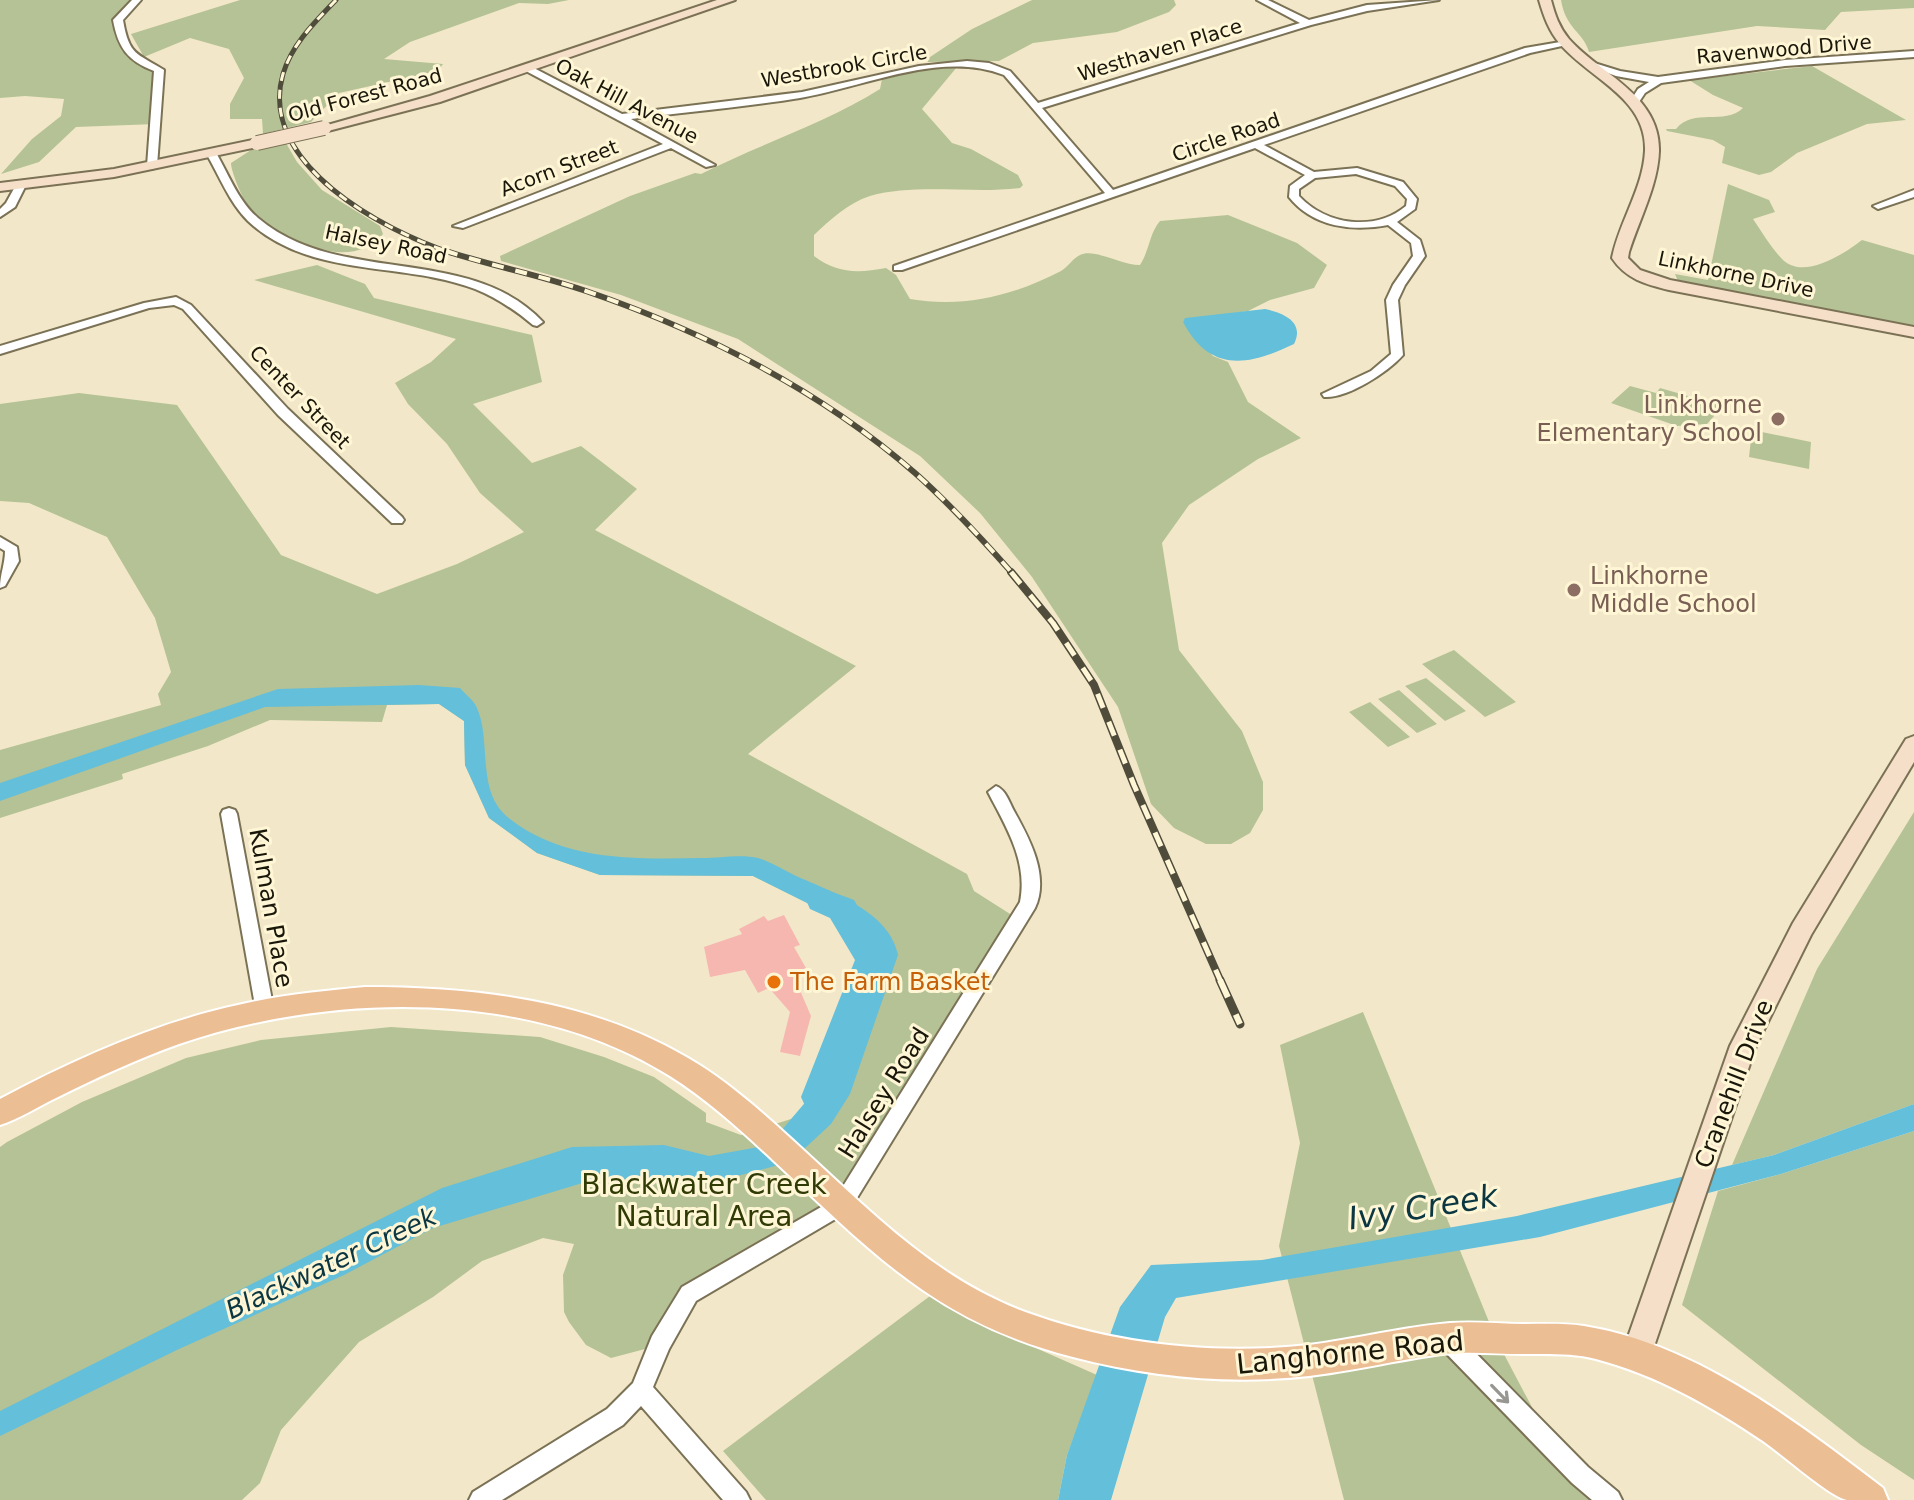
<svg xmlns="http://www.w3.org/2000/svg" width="1914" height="1500" font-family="'DejaVu Sans',sans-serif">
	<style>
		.green { fill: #b5c295 }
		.water { fill: #64bfda }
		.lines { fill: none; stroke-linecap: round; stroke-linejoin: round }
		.river { fill: #64bfda; fill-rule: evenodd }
		.building { fill: #f7b7b1 }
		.minor-casing { stroke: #7b7256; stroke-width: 4 }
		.secondary-casing { stroke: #7b7256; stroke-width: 4 }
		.primary-casing { stroke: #fff; stroke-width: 4 }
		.minor { fill: #fff; fill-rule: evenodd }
		.secondary { fill: #f6dfc9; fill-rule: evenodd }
		.primary { fill: #ecbe94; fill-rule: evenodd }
		.rail-far3-casing { stroke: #504c3b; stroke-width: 5 }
		.rail-far2-casing { stroke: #504c3b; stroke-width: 6 }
		.rail-far1-casing { stroke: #504c3b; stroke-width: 8 }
		.rail-casing { stroke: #504c3b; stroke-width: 9 }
		.rail-far3 { stroke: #fff6d6; stroke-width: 3; stroke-dasharray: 9; stroke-linecap: butt }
		.rail-far2 { stroke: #fff6d6; stroke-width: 4; stroke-dasharray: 12; stroke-linecap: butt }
		.rail-far1 { stroke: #fff6d6; stroke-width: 5; stroke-dasharray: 15; stroke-linecap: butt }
		.rail { stroke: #fff6d6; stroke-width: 6; stroke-dasharray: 19; stroke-linecap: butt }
		.secondary-bridge-casing { stroke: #7b7256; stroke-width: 16; stroke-linecap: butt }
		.secondary-bridge { stroke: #f6dfc9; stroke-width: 14 }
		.oneway { stroke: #989691 }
		.education-dot { fill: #8d6e63; stroke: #fff6d6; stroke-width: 3 }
		.food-dot { fill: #e8710a; stroke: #fff6d6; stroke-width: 3 }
		.labels { text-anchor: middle; stroke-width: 6; stroke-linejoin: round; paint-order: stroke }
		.far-street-label { font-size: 20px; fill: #19160a; stroke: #fff6d6 }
		.education-label { font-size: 24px; fill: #785e54; stroke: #fff6d6; text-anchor: end }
		.street-label { font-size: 24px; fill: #19160a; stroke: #fff6d6 }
		.food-label { font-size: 24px; fill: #c56008; stroke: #fff6d6; text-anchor: start }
		.water-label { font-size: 26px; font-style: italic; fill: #0b3742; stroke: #fff6d6 }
		.near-park-label { font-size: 28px; fill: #303b05; stroke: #fff6d6 }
		.near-street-label { font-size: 28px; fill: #19160a; stroke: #fff6d6 }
		.near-water-label { font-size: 32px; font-style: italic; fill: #0b3742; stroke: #fff6d6 }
	</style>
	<rect width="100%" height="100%" fill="#f2e8c9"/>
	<!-- green -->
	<path class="green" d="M0 0H137L119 20C123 53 128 58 159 70L156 124 76 127 39 162 1 174 32 139 61 116 64 99 25 96 0 98Z
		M240 0H569L548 4 519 3 410 42 384 59 443 64 438 71 339 93 311 122 263 134 262 119H230V104L244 78 229 49 190 38 144 57 131 34Z
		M1032 0H1174L1176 5 1169 12 1117 32 1033 43 999 61 928 62 927 59 972 29Z
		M1561 0H1914V8L1841 12 1825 30 1757 26 1589 52C1583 31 1566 30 1561 0Z
		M1812 66 1906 120 1867 124 1797 153 1771 172 1759 175 1722 163 1725 147 1713 140 1667 131 1666 129H1676C1694 107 1724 126 1743 108L1713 95 1689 80Z
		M957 67 922 109 952 143 971 149 1018 175 1023 185 1020 188C973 194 915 183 870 196 848 203 830 220 814 235V256C838 274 858 273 886 268L896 275 910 299C963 308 1013 296 1061 271 1068 267 1073 258 1080 255 1094 248 1121 265 1140 265 1150 249 1149 234 1160 221L1228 215 1297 243 1327 265 1314 288 1270 300 1248 311 1183 321 1213 356 1228 362 1248 402 1301 438 1258 459 1189 505 1162 543 1179 650 1242 731 1263 782V810L1250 833 1231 844H1206L1174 828 1151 804 1118 707 1032 577 980 513 920 456 738 339 621 295 501 261 500 256 630 196 695 173 701 174C760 144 824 124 880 89L882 79 914 70Z
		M286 143 297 162 322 190 380 226 383 234C353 273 282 241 253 214 246 207 231 173 231 163L251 150Z
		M1728 184 1769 200 1775 212 1753 219C1762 232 1771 248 1783 260 1804 280 1844 254 1862 240L1914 255V328L1678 281 1675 274 1708 280Z
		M317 265 365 284 374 298 532 335 542 382 473 404 532 463 581 446 637 489 595 530 856 666 748 754 967 874 974 891 1018 919 842 1205 689 1294 651 1338 645 1349 611 1358 586 1345 569 1322 564 1312 563 1275 574 1244 543 1238 482 1261 433 1297 359 1342 281 1430 260 1483 242 1500H0V1147L7 1142 82 1102 186 1058 261 1040 391 1027 540 1037 604 1057 654 1077 706 1113V1122L741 1135 794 1118 827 1074 872 959 850 924 753 876 600 875 537 853 489 818 465 765 464 721 439 704 387 705 382 722 270 720 208 746 122 774 123 779 0 818V750L161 705 158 694 171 672 155 618 107 537 29 503 0 501V404L79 393 177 405 281 555 377 594 457 564 524 532 480 493 447 444 408 404 395 383 431 362 456 339 254 280Z
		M1630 386 1656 393 1660 388 1723 406 1707 424 1677 426 1611 403Z
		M1752 430 1811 442 1809 469 1749 457Z
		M1454 650 1516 702 1485 717 1422 664Z
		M1426 678 1466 711 1445 721 1405 686Z
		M1399 690 1437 724 1417 733 1378 699Z
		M1370 702 1410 737 1388 747 1349 712Z
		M1914 812V1104L1774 1155 1732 1165 1817 969Z
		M1363 1012 1496 1339 1554 1449 1613 1500H1344L1279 1246 1300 1143 1280 1045Z
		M1914 1131V1480L1861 1445 1682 1305 1718 1191 1781 1174Z
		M930 1296 977 1322 1097 1375 1067 1455 1058 1500H766L723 1451Z"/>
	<!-- water -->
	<path class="water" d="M1265 309C1284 313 1305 322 1294 344 1248 366 1210 373 1183 322L1185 318Z
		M419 685 460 688C465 694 473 700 476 706 493 740 474 792 510 819 565 862 637 859 703 858 719 858 742 854 758 858 771 862 784 870 796 876 832 892 890 912 898 955L850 1094 831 1124 790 1162 711 1183 599 1178 433 1228 344 1275 179 1349 0 1436V1411L442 1188 572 1147 664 1145 709 1156 769 1145 820 1085 851 1036 875 953 859 929 753 876 600 875 537 853 489 818 465 765 464 721 439 704 265 707 0 801V783L278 689Z
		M1914 1104V1131L1781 1174 1540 1237 1176 1298 1165 1317 1111 1500H1058L1067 1455 1120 1307 1151 1265 1262 1260 1517 1216 1774 1155Z"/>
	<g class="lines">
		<!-- river -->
		<path class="river" d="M822 888 854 900 889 959 844 1084 832 1108 819 1112 806 1108 801 1097 855 960 830 918 810 909 806 900 810 891Z"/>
	</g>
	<!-- building -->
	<path class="building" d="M784 915 800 945 794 947 806 968 793 974 811 1016 800 1056 780 1052 790 1012 769 988 758 993 745 970 710 977 704 947 742 934 739 929 764 916 768 921Z"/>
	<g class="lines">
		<!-- minor casing -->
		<g class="minor-casing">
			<path id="minor" d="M132 0H141L123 20C129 56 137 53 164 70L157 166 152 169 147 166 154 71C128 61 118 48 113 20Z
				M1257 0H1268L1309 20 1367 5 1439 0 1367 11 1311 25 1042 108 1113 190 1525 48 1566 41 1571 44 1530 53 1264 145 1314 172 1357 168 1403 182 1417 199 1415 209 1397 222 1420 240 1425 256 1405 285 1398 300 1403 355C1388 372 1347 399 1324 397L1322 394 1371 371 1391 354 1386 300 1393 285 1413 256 1411 243 1388 225C1352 232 1313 227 1289 197L1290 186 1305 175 1255 148 902 270H894V266L1105 193 1004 75C940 50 865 87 800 98 744 107 687 112 631 119L715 165 706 167 671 148 463 228 453 226 663 144 524 70V66H530L622 114 802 92 919 66 967 61 989 63 1010 71 1038 103 1300 23ZM1356 174 1395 186 1407 199 1406 206C1375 232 1326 225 1299 196V189L1315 178Z
				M1914 51V57L1785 66 1661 83 1645 93 1637 105 1634 106 1629 103 1638 89 1649 82 1616 76 1586 65 1591 62 1620 71 1658 77 1785 60Z
				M207 151H215C228 173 238 201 258 218 339 287 469 243 543 322L537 326 533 325C515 310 497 298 475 289 402 261 310 279 248 221 229 202 219 175 206 153Z
				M17 183 26 185 15 207 0 217V209L6 203Z
				M1914 190V197L1878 209 1873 206Z
				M176 297 191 305 288 409 402 517 404 520 402 523H392L278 415 183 309 174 305 149 308 0 354V346L144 303Z
				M0 537 17 547 19 561 5 586 0 588C0 574 5 564 5 551L0 548Z
				M996 786C1006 790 1009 802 1014 811 1029 838 1050 876 1035 908L849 1211 696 1301 669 1349 653 1387 746 1492 750 1500H723L641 1406 623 1425 502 1500H469L473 1492 607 1409 633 1383 652 1336 682 1287 835 1199 1020 902C1028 861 1006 827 988 792Z
				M229 808 235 810 237 814 274 1011 272 1016 265 1018 258 1016 256 1011 221 814 223 810Z
				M1447 1329 1455 1332 1588 1467 1618 1492 1622 1500H1592L1572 1483 1439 1346 1436 1339 1439 1332Z"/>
		</g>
		<!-- secondary casing -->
		<g class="secondary-casing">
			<path id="secondary" d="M717 0H735L440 102 324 132 317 128 430 96Z
				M1539 0H1551C1555 15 1559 27 1569 39 1601 75 1660 95 1659 151 1658 185 1639 220 1629 252L1628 258 1640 270 1670 280 1914 327V337L1669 290C1645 284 1626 279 1612 258 1619 222 1643 189 1645 151 1647 98 1590 79 1560 44 1549 31 1544 17 1539 0Z
				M257 139 262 140V146L114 177 0 191V183L114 169Z
				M1914 736V762L1811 935 1756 1046 1647 1367 1636 1371 1625 1367 1621 1357 1730 1046 1793 923 1906 739Z"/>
		</g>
		<!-- primary casing -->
		<g class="primary-casing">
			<path id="primary" d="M365 987C477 987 589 1000 688 1058 733 1084 774 1123 812 1158 878 1219 942 1282 1028 1313 1116 1345 1216 1355 1309 1345 1356 1339 1402 1327 1450 1323 1475 1321 1500 1324 1525 1324 1545 1324 1564 1323 1584 1326 1696 1344 1795 1421 1883 1488L1888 1500C1875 1500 1860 1500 1847 1500 1830 1497 1781 1453 1763 1441 1711 1406 1657 1375 1596 1359 1573 1353 1549 1354 1524 1354 1497 1354 1469 1351 1442 1354 1397 1360 1353 1371 1309 1376 1230 1385 1150 1377 1073 1357 936 1322 873 1253 774 1161 742 1131 708 1100 670 1076 529 988 332 992 179 1044 137 1059 96 1078 56 1098 37 1107 19 1119 0 1125V1099C75 1059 155 1023 238 1005 280 995 322 991 365 987Z"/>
		</g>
		<!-- minor -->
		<use href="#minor" class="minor"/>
		<!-- secondary -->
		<use href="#secondary" class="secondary"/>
		<!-- primary -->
		<use href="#primary" class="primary"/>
		<!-- rail-far3 casing -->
		<g class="rail-far3-casing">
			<path id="rail-far3" d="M336 0C315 22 292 44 283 74 257 164 384 231 452 253"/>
		</g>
		<!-- rail-far2 casing -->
		<g class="rail-far2-casing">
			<path id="rail-far2" d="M446 251C492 266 540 275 586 291 705 332 820 390 915 473 950 504 982 539 1013 574"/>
		</g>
		<!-- rail-far1 casing -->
		<g class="rail-far1-casing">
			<path id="rail-far1" d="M1011 572 1053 623 1094 685 1134 785 1221 982"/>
		</g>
		<!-- rail casing -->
		<g class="rail-casing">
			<path id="rail" d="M1220 980 1240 1024"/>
		</g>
		<!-- rail-far3 -->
		<use href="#rail-far3" class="rail-far3"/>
		<!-- rail-far2 -->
		<use href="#rail-far2" class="rail-far2"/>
		<!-- rail-far1 -->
		<use href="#rail-far1" class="rail-far1"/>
		<!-- rail -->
		<use href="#rail" class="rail"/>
		<!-- secondary-bridge casing -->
		<g class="secondary-bridge-casing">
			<path id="secondary-bridge" d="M257 143 324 128"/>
		</g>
		<!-- secondary-bridge -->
		<use href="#secondary-bridge" class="secondary-bridge"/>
	</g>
	<!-- one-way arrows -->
	<defs><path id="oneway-shaft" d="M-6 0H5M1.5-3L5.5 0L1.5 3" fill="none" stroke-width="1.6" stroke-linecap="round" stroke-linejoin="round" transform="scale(2)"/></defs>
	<use class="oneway" href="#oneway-shaft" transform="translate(1500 1394) rotate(46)"/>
	<!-- markers -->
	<g class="education-dot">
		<circle cx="1778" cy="419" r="8"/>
		<circle cx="1574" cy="590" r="8"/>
	</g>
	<circle class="food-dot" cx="774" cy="982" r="8"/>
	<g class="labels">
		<!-- far-street labels -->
		<g class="far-street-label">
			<text transform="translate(1784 49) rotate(-5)" y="7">Ravenwood Drive</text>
			<text transform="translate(1160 50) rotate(-17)" y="7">Westhaven Place</text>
			<text transform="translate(844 66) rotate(-10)" y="7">Westbrook Circle</text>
			<text transform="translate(365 95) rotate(-15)" y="7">Old Forest Road</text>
			<text transform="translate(627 101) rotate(28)" y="7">Oak Hill Avenue</text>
			<text transform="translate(1226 137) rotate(-19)" y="7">Circle Road</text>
			<text transform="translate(559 168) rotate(-21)" y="7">Acorn Street</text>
			<text transform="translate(386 244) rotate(12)" y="7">Halsey Road</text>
			<text transform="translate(1736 274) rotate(12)" y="7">Linkhorne Drive</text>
			<text transform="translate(300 397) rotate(46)" y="7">Center Street</text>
		</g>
		<!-- education labels -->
		<g class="education-label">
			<text x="1762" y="413">Linkhorne<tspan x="1762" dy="28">Elementary School</tspan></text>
			<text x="1590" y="584" text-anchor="start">Linkhorne<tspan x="1590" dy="28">Middle School</tspan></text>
		</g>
		<!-- street labels -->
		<g class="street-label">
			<text transform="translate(271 908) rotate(80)" y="8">Kulman Place</text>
			<text transform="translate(1734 1084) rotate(-69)" y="8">Cranehill Drive</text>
			<text transform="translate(884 1093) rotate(-58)" y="8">Halsey Road</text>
		</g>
		<!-- food labels -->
		<g class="food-label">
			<text x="790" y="990">The Farm Basket</text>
		</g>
		<!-- water labels -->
		<g class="water-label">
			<text transform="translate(331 1263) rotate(-25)" y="9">Blackwater Creek</text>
		</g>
		<!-- near-park labels -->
		<g class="near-park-label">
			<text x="704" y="1194">Blackwater Creek<tspan x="704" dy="32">Natural Area</tspan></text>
		</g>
		<!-- near-street labels -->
		<g class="near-street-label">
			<text transform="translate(1350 1352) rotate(-6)" y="10">Langhorne Road</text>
		</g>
		<!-- near-water labels -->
		<g class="near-water-label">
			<text transform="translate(1423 1207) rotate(-9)" y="11">Ivy Creek</text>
		</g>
	</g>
</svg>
